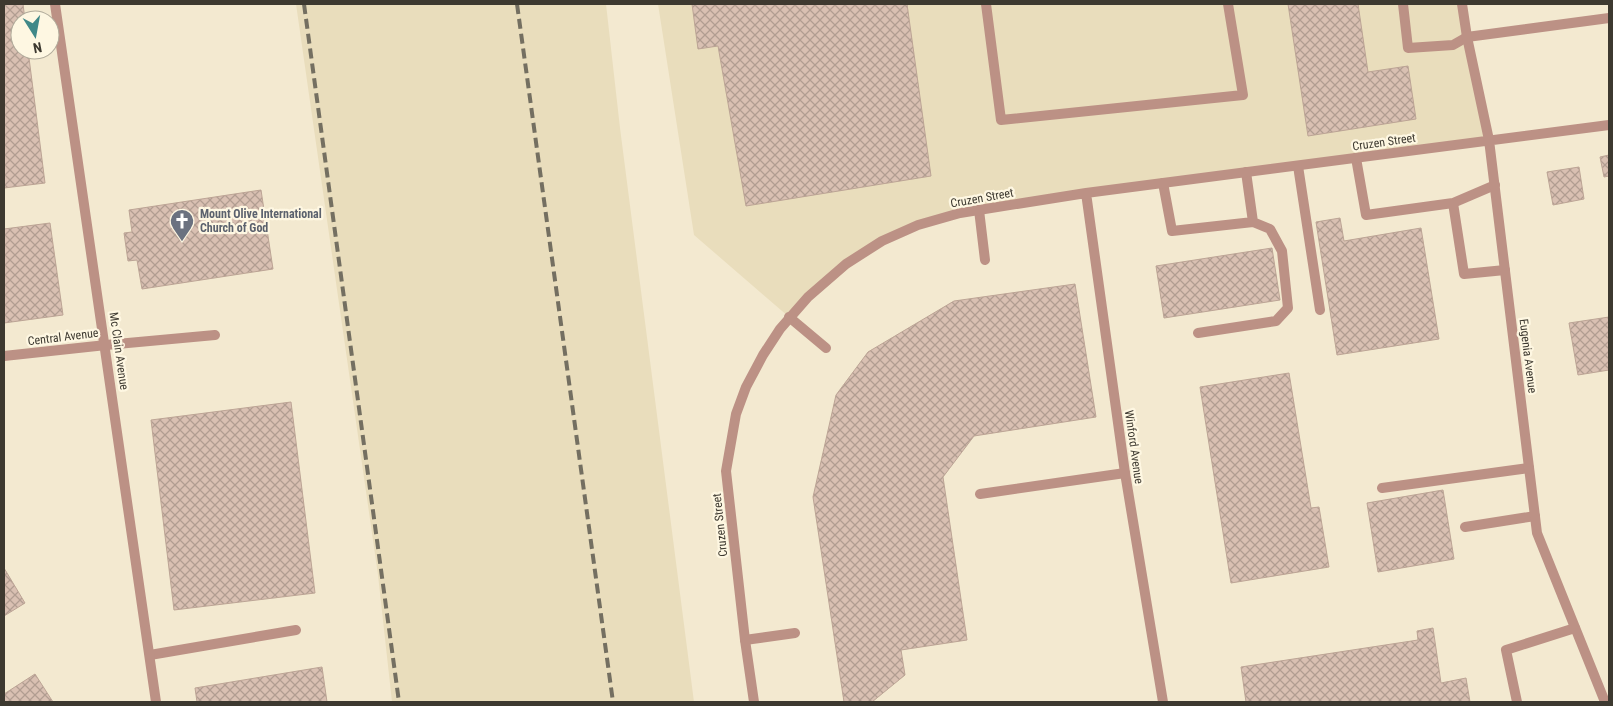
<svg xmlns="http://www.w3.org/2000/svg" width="1613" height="706" font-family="'Roboto Condensed',sans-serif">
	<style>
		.built { fill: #e9ddbc }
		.building { fill: url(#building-cross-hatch); stroke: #bca495 }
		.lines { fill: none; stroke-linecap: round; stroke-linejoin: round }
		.lane { stroke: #bc9185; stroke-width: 10 }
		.street { stroke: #bc9185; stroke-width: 10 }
		.rail { stroke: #746f61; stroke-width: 4; stroke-dasharray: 10 5; stroke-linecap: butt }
		.labels { text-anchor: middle; stroke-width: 4.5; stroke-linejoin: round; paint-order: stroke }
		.street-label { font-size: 12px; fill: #3d3930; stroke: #fef7e2 }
		.worship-label { font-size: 12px; font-weight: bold; fill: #5b616d; stroke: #fef7e2; text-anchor: start }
	</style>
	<defs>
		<pattern id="building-cross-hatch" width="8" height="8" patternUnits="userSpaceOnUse" patternTransform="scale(1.25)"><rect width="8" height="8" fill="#d9c0b2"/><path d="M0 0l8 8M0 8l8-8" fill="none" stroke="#b19d91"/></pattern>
	</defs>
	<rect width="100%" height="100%" fill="#f3e9d0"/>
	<!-- built -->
	<path class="built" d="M296 4H606L620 128 694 702H392L378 575Z
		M658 4H1462L1489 140 960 213 882 241 789 317 694 235Z"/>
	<!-- building -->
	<path class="building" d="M4 4H23L25 20H20V50H28L45 183 4 188Z
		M692 4H907L931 176 746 206 718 46 698 49Z
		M1288 4H1358L1368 72 1408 66 1416 119 1308 136Z
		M1609 155V176L1604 177 1600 157Z
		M1579 167 1584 199 1553 205 1547 172Z
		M261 190 273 269 142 289 137 260 128 261 124 233 132 232 129 210Z
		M1340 218 1344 241 1421 228 1439 339 1337 355 1316 222Z
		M50 223 63 315 4 323V229Z
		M1272 248 1280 300 1164 318 1156 266Z
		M1075 284 1096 417 974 436 943 477 967 640 901 650 905 675 872 702H844L813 497 836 395 868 352 954 301Z
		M1609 317V370L1578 375 1569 323Z
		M1289 373 1311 508 1319 507 1329 567 1231 583 1200 387Z
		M291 402 315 593 174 610 151 420Z
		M1443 490 1454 559 1378 572 1367 503Z
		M4 568 25 603 4 616Z
		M1433 628 1441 683 1466 678 1470 702H1246L1241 667 1418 640 1417 631Z
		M322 667 327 702H197L195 688Z
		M35 674 53 702H4V694Z"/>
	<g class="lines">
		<!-- lane -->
		<path class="lane" d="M986 4 1001 120 1243 95 1228 4
			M1403 4 1408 48 1453 45 1467 37 1609 18
			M1356 158 1366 215 1453 203 1464 274 1505 270
			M1298 166 1320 310
			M1163 183 1172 231 1253 222 1246 172
			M1453 203 1495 185
			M979 210 985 260
			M789 317 826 348
			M1198 333 1276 321 1288 308 1282 251 1270 229 1253 222
			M1382 488 1529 468
			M980 494 1125 473
			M1465 527 1535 516
			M745 640 795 633
			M150 655 296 630
			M1517 702 1506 650 1575 628"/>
		<!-- street -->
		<path class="street" d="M55 4 156 702
			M1462 4 1467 37 1489 140 1537 533 1605 702
			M1086 193 1125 473 1163 702
			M4 356 106 345 215 335
			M754 702 745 640 726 471 736 414 746 387 763 355 780 329 808 297 846 264 882 241 918 225 960 213 1086 193 1609 125"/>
		<!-- rail -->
		<path class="rail" d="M304 4 399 702
			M517 4 613 702"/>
	</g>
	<!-- icons -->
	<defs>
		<g id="church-pin" transform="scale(1.25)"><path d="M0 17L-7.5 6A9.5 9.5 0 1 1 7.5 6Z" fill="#6b7280" stroke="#fef7e2"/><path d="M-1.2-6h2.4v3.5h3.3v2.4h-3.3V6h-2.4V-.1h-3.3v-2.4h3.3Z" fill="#fff"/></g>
	</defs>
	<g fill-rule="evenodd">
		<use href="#church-pin" x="182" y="221"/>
	</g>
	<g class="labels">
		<!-- street labels -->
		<g class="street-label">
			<text transform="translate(1384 142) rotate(-8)" y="4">Cruzen Street</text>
			<text transform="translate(982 198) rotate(-10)" y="4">Cruzen Street</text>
			<text transform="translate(63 337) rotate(-7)" y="4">Central Avenue</text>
			<text transform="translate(119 351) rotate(82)" y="4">Mc Clain Avenue</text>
			<text transform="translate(1528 356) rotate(83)" y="4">Eugenia Avenue</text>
			<text transform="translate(1134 447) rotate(82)" y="4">Winford Avenue</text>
			<text transform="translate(720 525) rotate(-96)" y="4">Cruzen Street</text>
		</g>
		<!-- worship labels -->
		<g class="worship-label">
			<text x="200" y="218">Mount Olive International<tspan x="200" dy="14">Church of God</tspan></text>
		</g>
	</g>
	<!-- border -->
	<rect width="1613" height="706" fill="none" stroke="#3d3930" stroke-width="10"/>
	<!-- north arrow -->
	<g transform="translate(35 35) rotate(169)"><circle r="24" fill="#fef7e2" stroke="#b1ab9b"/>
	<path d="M0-4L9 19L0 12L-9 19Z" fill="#408888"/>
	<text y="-8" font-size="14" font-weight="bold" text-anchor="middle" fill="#3d3930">N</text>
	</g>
</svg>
